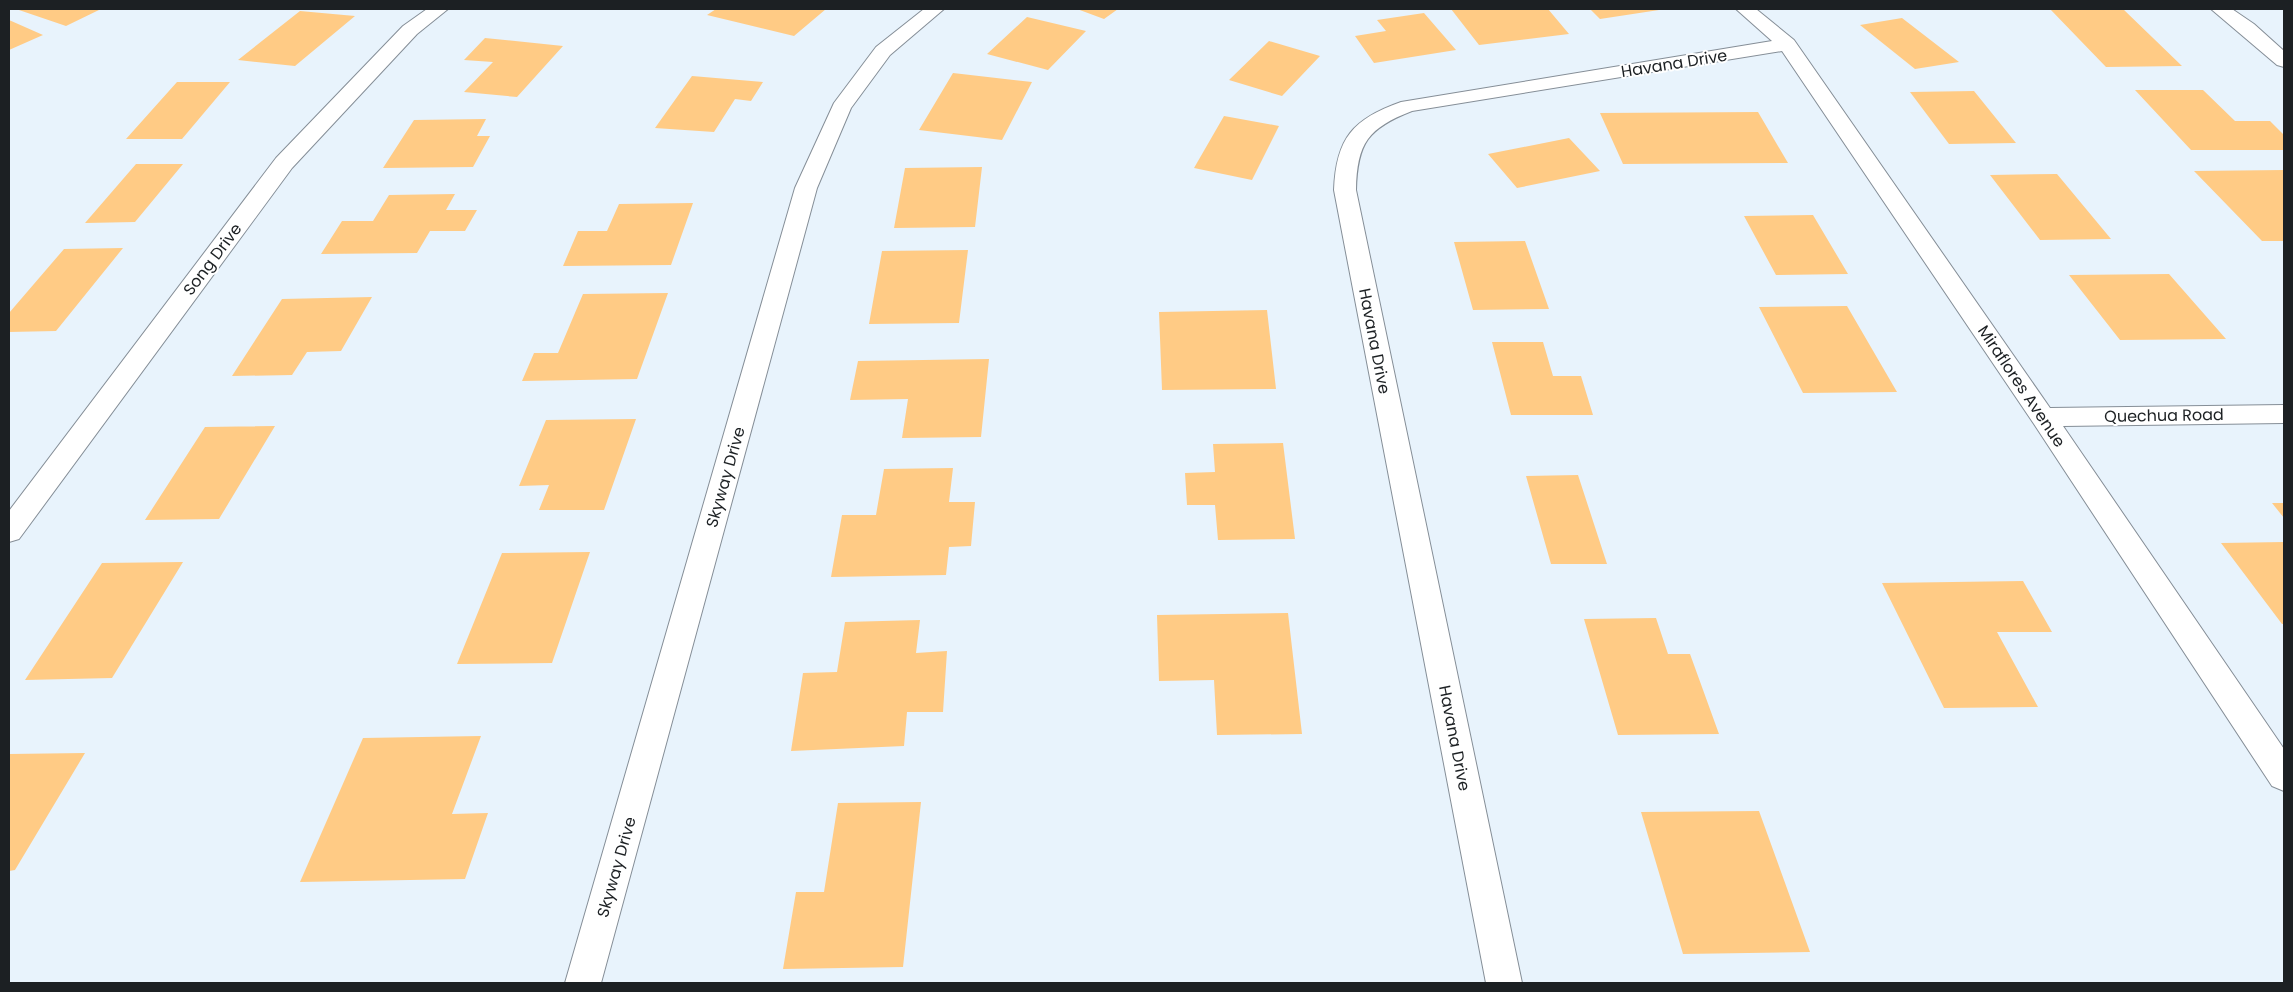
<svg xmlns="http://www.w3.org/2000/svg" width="2293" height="992" font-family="Poppins,sans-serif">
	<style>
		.building { fill: #ffcb85 }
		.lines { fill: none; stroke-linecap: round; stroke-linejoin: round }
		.minor-casing { stroke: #858e97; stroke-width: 2 }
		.minor { fill: #fff; fill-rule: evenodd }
		.labels { text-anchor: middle; stroke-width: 4; stroke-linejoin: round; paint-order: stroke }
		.street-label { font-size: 16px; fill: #1c2023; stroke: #fff }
	</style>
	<rect width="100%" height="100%" fill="#e8f3fc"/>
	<!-- building -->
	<path class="building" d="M16 9H101L66 26Z
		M716 9H826L794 36 707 15Z
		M1077 9H1118L1104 19Z
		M1451 9H1548L1569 34 1479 45Z
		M1590 9H1659V10L1600 19Z
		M2050 9H2123L2182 66 2106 67Z
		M300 11 355 16 295 66 238 60Z
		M1424 13 1456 50 1374 63 1355 36 1386 31 1377 20Z
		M1027 17 1086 31 1048 70 987 54Z
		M1902 18 1959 62 1915 69 1860 25Z
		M9 20 43 35 9 50Z
		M485 38 563 46 517 97 464 92 493 62 464 60Z
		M1269 41 1320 56 1282 96 1229 80Z
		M953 73 1032 82 1002 140 919 130Z
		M692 76 763 82 751 101 735 99 714 132 655 128Z
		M177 82H230L182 139H126Z
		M2135 90H2203L2235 121H2270L2284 135V150H2191Z
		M1974 91 2016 143 1949 144 1910 92Z
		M1758 112 1788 163 1623 164 1600 113Z
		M1224 116 1279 126 1252 180 1194 168Z
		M486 119 477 136H490L473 167 383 168 414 120Z
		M1569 138 1600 171 1517 188 1488 154Z
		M136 164H183L135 222 85 223Z
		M982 167 975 227 894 228 905 168Z
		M2284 170V241H2262L2194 171Z
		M2057 174 2111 239 2040 240 1990 175Z
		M455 194 446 210H477L465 231H430L417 253 321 254 342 221H373L389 195Z
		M693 203 671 265 563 266 578 231H607L619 204Z
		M1813 215 1848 274 1776 275 1744 216Z
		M1525 241 1549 309 1473 310 1454 242Z
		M123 248 56 331 9 332V313L64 249Z
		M968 250 959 323 869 324 882 251Z
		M2169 274 2226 339 2120 340 2069 275Z
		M668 293 637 379 522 381 534 353H558L583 294Z
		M372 297 341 351 307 352 292 375 232 376 282 299Z
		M1847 306 1897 392 1803 393 1759 307Z
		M1267 310 1276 389 1162 390 1159 312Z
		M1492 342H1543L1553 376H1581L1593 415H1511Z
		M989 359 981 437 902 438 908 399 850 400 858 361Z
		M636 419 604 510H539L549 485 519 486 546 420Z
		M275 426 219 519 145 520 205 427Z
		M1283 443 1295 539 1218 540 1215 505H1187L1185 473 1215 472 1213 444Z
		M953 468 949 502H975L971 546 949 547 946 575 831 577 842 515H876L884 469Z
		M1578 475 1607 564H1551L1526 476Z
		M2272 503H2284V518Z
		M2284 542V624H2282L2221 543Z
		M590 552 552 663 457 664 502 553Z
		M183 562 112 678 25 680 102 563Z
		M2023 581 2052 632H1997L2038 707 1944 708 1882 583Z
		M1288 613 1302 734 1217 735 1214 680 1159 681 1157 615Z
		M1656 618 1668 654H1690L1719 734 1618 735 1584 619Z
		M920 620 916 653 947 651 943 712H907L904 746 791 751 803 673 837 672 845 622Z
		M481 736 452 814 488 813 465 879 300 882 363 738Z
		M85 753 15 870 9 871V754Z
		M921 802 903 967 783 969 796 892H824L838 803Z
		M1759 811 1810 952 1683 954 1641 812Z"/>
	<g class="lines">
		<!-- minor casing -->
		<g class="minor-casing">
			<path id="minor" d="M427 9H448L417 34 292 168 19 539 9 542V511L276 158 403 26Z
				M924 9H944L890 55 851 108 817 188 601 983H565L795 188 834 103 876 47Z
				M1736 9H1756L1794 40 2050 408 2284 405V423L2063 426 2284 749V791L2272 786 2034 424 1782 51 1412 111C1368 128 1357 143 1356 190L1522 983H1486L1334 190C1336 138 1353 119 1401 102L1772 41Z
				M2211 9H2232L2254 24 2284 51V67L2277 65Z"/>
		</g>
		<!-- minor -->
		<use href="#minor" class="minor"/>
	</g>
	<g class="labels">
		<!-- street labels -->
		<g class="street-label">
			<text transform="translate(1674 63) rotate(-9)" y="6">Havana Drive</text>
			<text transform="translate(212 259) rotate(-53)" y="6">Song Drive</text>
			<text transform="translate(1375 341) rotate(79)" y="6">Havana Drive</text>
			<text transform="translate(2022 386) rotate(56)" y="6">Miraflores Avenue</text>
			<text transform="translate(2164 415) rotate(-1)" y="6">Quechua Road</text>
			<text transform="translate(725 477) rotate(-74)" y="6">Skyway Drive</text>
			<text transform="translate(1455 738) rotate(79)" y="6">Havana Drive</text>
			<text transform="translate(616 867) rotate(-74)" y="6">Skyway Drive</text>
		</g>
	</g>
	<!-- border -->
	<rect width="2293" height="992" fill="none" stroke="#1c2023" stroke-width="20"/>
</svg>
